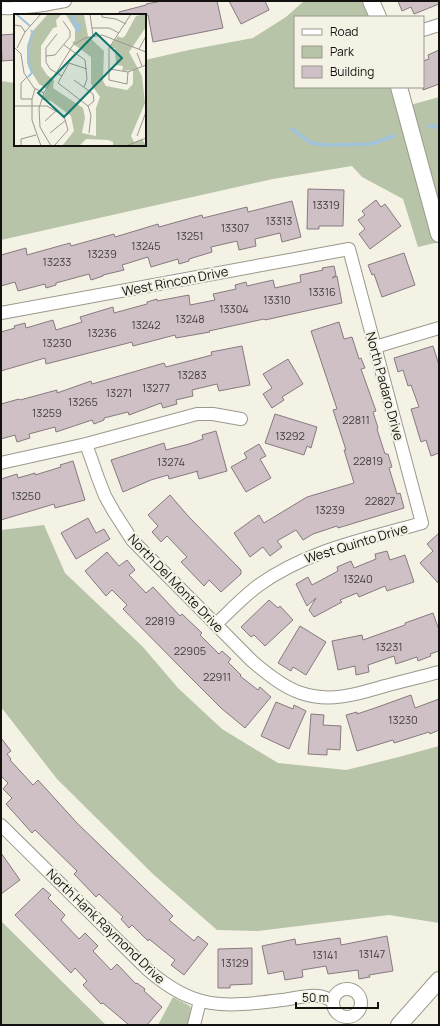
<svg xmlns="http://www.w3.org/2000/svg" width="440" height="1026" font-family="Manrope,sans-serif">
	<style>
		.green { fill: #b8c4a8 }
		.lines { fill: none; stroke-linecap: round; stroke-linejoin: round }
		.stream { stroke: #a0c2da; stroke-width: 3.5 }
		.building { fill: #cec0c5; stroke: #877a7f }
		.minor-casing { stroke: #9b988c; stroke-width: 14 }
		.tertiary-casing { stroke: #9b988c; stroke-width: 18 }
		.minor { stroke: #fff; stroke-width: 12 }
		.tertiary { stroke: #fff; stroke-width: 16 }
		.labels { text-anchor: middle; stroke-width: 4; stroke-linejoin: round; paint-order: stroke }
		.number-label { font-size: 11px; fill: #423e3c }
		.street-label { font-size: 13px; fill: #13120e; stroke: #f4f2e5 }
		.inset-river { fill: none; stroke: #a0c2da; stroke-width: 2 }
		.inset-road { fill: none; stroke: #9a988f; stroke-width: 1 }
		.view { fill: #0f766e; fill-opacity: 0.15; stroke: #0f766e; stroke-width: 2 }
		.inset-edge { fill: none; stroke: #13120e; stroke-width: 2 }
	</style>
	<rect width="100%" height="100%" fill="#f4f2e5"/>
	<!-- green -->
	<path class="green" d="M304 1H362L369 17H295V87H390L396 109 439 97V242L418 247 403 199 362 177 352 166 273 179 1 240V81L15 83V145H145V60L189 50 253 38 286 17Z
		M44 525 65 573 143 647 178 688 222 729 278 763 346 770 395 758 439 746V923L389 915 258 931 217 930 154 875 57 779 1 707V530Z
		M1 921 106 1025H1Z
		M173 997 190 1006 191 1009 188 1025H158Z"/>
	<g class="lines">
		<!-- stream -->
		<path class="stream" d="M429 126H434L439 129
			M292 129 311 143 327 145 371 144 394 136"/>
	</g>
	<!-- building -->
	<path class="building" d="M162 1H217L223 28 153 42 148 15H120L119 12 146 5V4Z
		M229 1H265L269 10 241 24Z
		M398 1H439V4L414 14 411 7 402 11Z
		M15 34V60L2 61 1 35Z
		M439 50V84L423 90V61L429 59 428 55Z
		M308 189 344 190 343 226H319V229H307Z
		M376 200 381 207 385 204 401 226 370 249 359 234 365 229 358 220 365 215 362 211Z
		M292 201 301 237 282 242 280 233 255 239 256 246 239 250 237 241 211 247 212 252 189 259V261L179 264 178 259 151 267 148 257 122 265 124 270 103 275V276L91 280 89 274 56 283V285L46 288 45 284 18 291 15 282 1 286V255L26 248 27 255 70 243 71 246 114 234 115 237 158 224 159 227 202 215 203 218 247 207 248 212Z
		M404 253 415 285 382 297 374 274 372 275 368 265Z
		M334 266 336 275 332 278 337 276 342 303 265 320 264 319 209 331 210 332 176 338 175 335 133 346 132 342 46 364 45 358 1 371V332L15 328 14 326 25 323 26 328 53 320 56 330 82 322 80 317 113 307 114 313 147 304V302L157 299V301L189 295 190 305 215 300 213 294 236 289 235 285 246 282 247 286 273 280 275 288 301 282 300 275 323 270 322 268Z
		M339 322 344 339 352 337 359 359 361 358 365 368 361 369 376 411 373 412 378 428 377 429 385 454H388L392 467 389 468 397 494 400 493 404 508 338 528 337 526 313 534 303 540 296 530 277 541 282 547 270 556 263 547 250 557 234 533 259 515 264 523 307 497 354 483 344 450H346L333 410 337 409 311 331Z
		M242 346 250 385 219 391 217 384 192 390 193 396 176 400 177 404 163 408 161 403 129 415 128 412 104 418V420L94 424 92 420 56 432 55 427 29 434 30 438 17 442 15 435 1 439V404L19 399 20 400 57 390V393L91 381 92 384 164 363 166 367 212 355 211 352Z
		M433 346 439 365V453L431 456 426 440 421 442 411 409 419 407 411 385 408 386 403 370 398 372 394 358Z
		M288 359 303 384 282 397 284 400 272 408 263 394 272 388 263 374Z
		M275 414 317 427 311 448 307 446 304 455 265 443Z
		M216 431 227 471 199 479 197 472 198 471 169 479 168 475 151 480 123 492 111 460 164 443 166 450 189 444 203 439 202 435Z
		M259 444 266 456 260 459 271 478 246 492 231 467 247 458 244 453Z
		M73 461 85 500 55 508 54 504 1 520V479L17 474 18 478 35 473V475L61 467 60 465Z
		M170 495 189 517 241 570V574L221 592 209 580 204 586 181 562 187 557 167 536 161 542 152 532 158 526 148 515Z
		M88 518 96 533 104 529 110 539 76 559 61 533Z
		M439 533V584L420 563 433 551 427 544Z
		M387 551 390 560 405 555 414 582 387 591 385 586 359 597 357 593 340 600 342 602 314 617 309 610 316 598 307 606 296 584 308 577 312 585 338 571 337 567 351 561 354 568 376 559 375 554Z
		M107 552 119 566 127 560 135 570 129 575 146 593 153 587 180 616 182 614 202 633 200 635 219 654 222 651 231 659 228 662 241 675 240 676 258 690 260 687 271 697 245 728 221 708 188 675 123 609 127 605 112 590 106 596 85 571Z
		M269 600 278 608 280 606 293 620 265 646 254 635 251 637 241 627Z
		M433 613 439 630V651L430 654 431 656 418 661 417 657 396 664 394 656 368 665 369 672 356 675 355 666 338 670 332 641 362 635 363 640 405 625V623Z
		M300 626 326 642 306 675 293 667 291 671 278 663Z
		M411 695 415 708 439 699V730L430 734 429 732 394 743 393 740 357 751 346 715 357 712V714L375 708Z
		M276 702 293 709 294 705 306 711 289 749 261 736Z
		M311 714 324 715 323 725 341 726 340 750 327 749V755L308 754Z
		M1 738 11 751 7 754 11 759 10 760 33 785 38 780 77 823 173 916 169 920 194 941 198 936 208 944 184 975 171 965 175 960 149 939 148 941 132 925 129 928 121 919 123 917 99 894 96 897 74 874 77 871 35 830 32 833 6 804 12 798 3 789 8 783 1 776Z
		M1 853 20 880 1 894Z
		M43 888 51 895 48 898 65 915 61 920 79 939 85 933 98 946 93 951 111 970 117 964 136 984 137 983 145 989 144 991 162 1007 147 1025H129L103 1003 101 1004 83 985 87 981 75 968 71 973 15 915Z
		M387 936 393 971 369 975 370 977 359 979 358 970 328 974 326 966 302 970 303 977 285 980 283 971 268 974 262 946 295 939 296 945 340 938 341 945Z
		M252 948V984L230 985V988H218V949Z"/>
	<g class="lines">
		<!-- minor casing -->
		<g class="minor-casing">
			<path id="minor" d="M1 8C23 9 44 5 65 1
				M423 30 439 25
				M1 313 349 249 422 523C366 539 308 550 259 585 244 596 230 611 216 624
				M375 347 439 328
				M86 444 98 478 105 496 114 512 132 540 252 661C266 673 283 687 301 693 330 703 357 694 385 686 403 681 421 677 439 672
				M1 463 86 444 197 414H213L241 419
				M1 825 148 970C195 1011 224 1007 282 1000 291 999 310 994 318 996 323 996 328 999 333 1001
				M333 1003a14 14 0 1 1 28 0a14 14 0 1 1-28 0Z
				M194 1025 200 1001"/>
		</g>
		<!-- tertiary casing -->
		<g class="tertiary-casing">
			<path id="tertiary" d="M371 1 378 17
				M399 87 439 234
				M399 1025 439 980"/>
		</g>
		<!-- minor -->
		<use href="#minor" class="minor"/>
		<!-- tertiary -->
		<use href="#tertiary" class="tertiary"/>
	</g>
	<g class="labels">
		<!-- number labels -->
		<g class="number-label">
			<text x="326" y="209">13319</text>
			<text x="279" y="225">13313</text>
			<text x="235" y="232">13307</text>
			<text x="190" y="240">13251</text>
			<text x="146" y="250">13245</text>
			<text x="102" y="258">13239</text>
			<text x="57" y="266">13233</text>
			<text x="322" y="296">13316</text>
			<text x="277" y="304">13310</text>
			<text x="234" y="313">13304</text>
			<text x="190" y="323">13248</text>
			<text x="146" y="329">13242</text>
			<text x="102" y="337">13236</text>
			<text x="57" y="347">13230</text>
			<text x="192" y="379">13283</text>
			<text x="156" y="392">13277</text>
			<text x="119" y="397">13271</text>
			<text x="83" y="406">13265</text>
			<text x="47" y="417">13259</text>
			<text x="356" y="424">22811</text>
			<text x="290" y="440">13292</text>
			<text x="368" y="465">22819</text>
			<text x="171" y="466">13274</text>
			<text x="26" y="500">13250</text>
			<text x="380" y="505">22827</text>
			<text x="330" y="514">13239</text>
			<text x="358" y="583">13240</text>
			<text x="160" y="625">22819</text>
			<text x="389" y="651">13231</text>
			<text x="190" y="655">22905</text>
			<text x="217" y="681">22911</text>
			<text x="403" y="724">13230</text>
			<text x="372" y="958">13147</text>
			<text x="325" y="959">13141</text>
			<text x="235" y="967">13129</text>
		</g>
		<!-- street labels -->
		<g class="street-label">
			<text transform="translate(175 281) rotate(-11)" y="5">West Rincon Drive</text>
			<text transform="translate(385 386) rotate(75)" y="5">North Padaro Drive</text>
			<text transform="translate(356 543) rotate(-17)" y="5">West Quinto Drive</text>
			<text transform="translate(176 583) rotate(46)" y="5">North Del Monte Drive</text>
			<text transform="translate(106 926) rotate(44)" y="5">North Hank Raymond Drive</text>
		</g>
	</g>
	<!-- overview -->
	<g transform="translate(14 14)">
		<rect width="132" height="132" fill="#f4f2e5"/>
		<path d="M34 0 70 1 74 22 90 37 89 67 92 72 113 76 119 70V56L108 57 109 52 102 51 101 34H95L104 22 108 24 111 22 122 2 132 0V13L115 38 128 62 131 89 117 122 120 128 128 125 132 132H99V128L94 126 72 125 65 132H48L60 117 57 102 37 87 28 86 33 75 25 70 14 52 13 34 17 19ZM47 1H52L61 15V26L58 29 77 43V70L86 83 82 94V122L68 119 71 104 69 94 39 74 40 66 33 61 27 52V32L39 14 43 13 42 6Z" fill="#b8c4a8" fill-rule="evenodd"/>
		<path d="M61 0V7L67 11 66 19 63 18 57 6V1Z" fill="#a0c2da"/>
		<path class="inset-river" d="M2 0 16 12M14 63 18 59 14 48V32L19 19 17 16"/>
		<path class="inset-road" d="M76 0 79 22M88 0V3L102 5 112 10M0 11 7 12 11 18M78 14H95L105 19M11 18 27 0M43 20 32 34V48L36 55 48 62M50 31 71 46 73 65 70 73M0 33 7 40 10 59 20 74 30 79M3 34 11 18M95 34V66L113 70 114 58M95 34 117 0M125 35 132 22M123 39 128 52M32 42 41 41 56 23V17L49 7M73 55 55 49 44 69 74 92 77 101 75 119M96 55 114 58 132 51M13 63 7 69V85H18M60 66 79 80 80 87 74 92M21 75 18 85V106L27 132M1 92H33L50 102 54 116 40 132M31 107 42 97M36 119 52 106M123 122 132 98M7 132V125L22 121M37 132 26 113 25 94 30 79 59 31 71 24 88 21 132 38M112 132 132 124"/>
		<path class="view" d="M82 19 108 44 50 103 24 79Z"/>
		<rect width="132" height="132" class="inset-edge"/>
	</g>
	<!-- border -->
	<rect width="440" height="1026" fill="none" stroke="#13120e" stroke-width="4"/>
	<!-- legend -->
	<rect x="294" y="16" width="130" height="72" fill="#f4f2e5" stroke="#9a988f"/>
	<rect x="302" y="29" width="20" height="6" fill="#ffffff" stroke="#9a988f"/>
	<text x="330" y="36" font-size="12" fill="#13120e">Road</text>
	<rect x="302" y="46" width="20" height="12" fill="#b8c4a8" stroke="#9a988f"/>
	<text x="330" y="56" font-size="12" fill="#13120e">Park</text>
	<rect x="302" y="66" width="20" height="12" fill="#cec0c5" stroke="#9a988f"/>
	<text x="330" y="76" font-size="12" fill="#13120e">Building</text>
	<!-- scale -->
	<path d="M296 1002v6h82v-6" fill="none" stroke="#13120e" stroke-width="2"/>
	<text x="302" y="1002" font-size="12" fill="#13120e" stroke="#f4f2e5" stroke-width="3" paint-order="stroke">50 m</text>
</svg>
